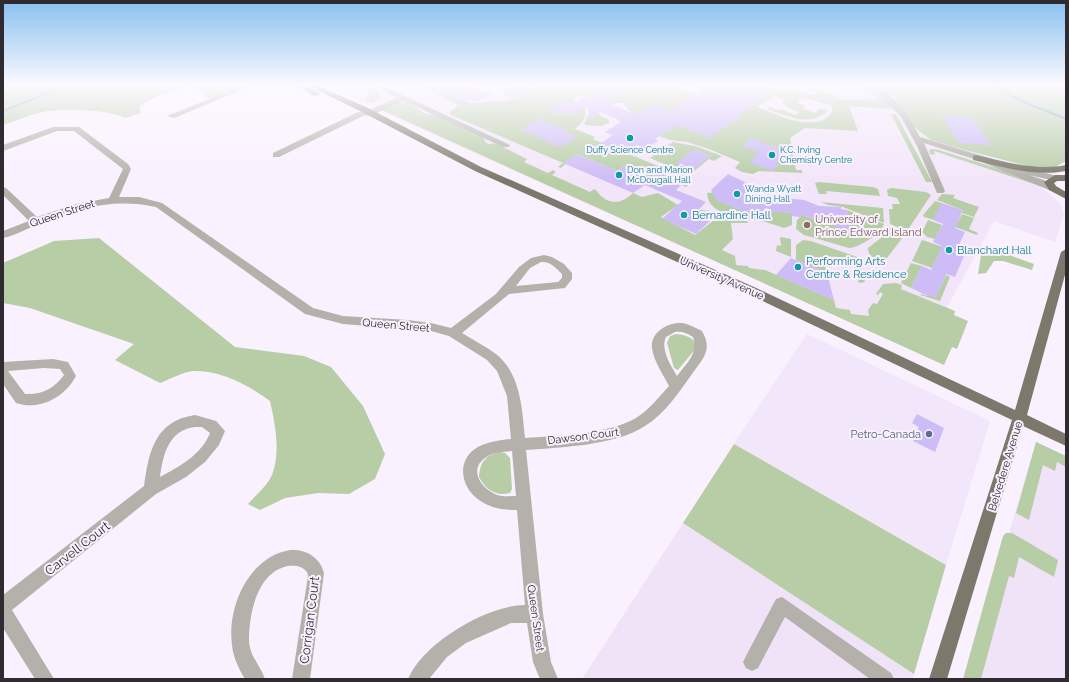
<svg xmlns="http://www.w3.org/2000/svg" width="1069" height="682" font-family="Raleway,sans-serif">
	<style>
		.built { fill: #f0e2f7 }
		.industrial { fill: #f1e6fa }
		.education { fill: #f3e5f9 }
		.green { fill: #b7cda6; fill-rule: evenodd }
		.lines { fill: none; stroke-linecap: round; stroke-linejoin: round }
		.stream { stroke: #79a0be; stroke-width: 2 }
		.building { fill: #cdbcf6 }
		.minor { fill: #b3b1aa; fill-rule: evenodd }
		.major { fill: #7c796c; fill-rule: evenodd }
		.culture-dot { fill: #0f9aa8; stroke: #f9f1fe; stroke-width: 1.5 }
		.education-dot { fill: #8d6e63; stroke: #f9f1fe; stroke-width: 1.5 }
		.service-dot { fill: #5c6f8a; stroke: #f9f1fe; stroke-width: 1.5 }
		.labels { text-anchor: middle; stroke-width: 4; stroke-linejoin: round; paint-order: stroke }
		.far-culture-label { font-size: 9px; fill: #0d838f; stroke: #f9f1fe; text-anchor: start }
		.street-label { font-size: 11px; fill: #2f2b31; stroke: #f9f1fe }
		.culture-label { font-size: 11px; fill: #0d838f; stroke: #f9f1fe; text-anchor: start }
		.education-label { font-size: 11px; fill: #785e54; stroke: #f9f1fe; text-anchor: start }
		.service-label { font-size: 11px; fill: #4e5e75; stroke: #f9f1fe; text-anchor: end }
		.near-street-label { font-size: 13px; fill: #2f2b31; stroke: #f9f1fe }
	</style>
	<rect width="100%" height="100%" fill="#f9f1fe"/>
	<!-- built -->
	<path class="built" d="M1036 442 1066 456V679H966Z
		M683 523 914 674 912 679H582Z"/>
	<!-- industrial -->
	<path class="industrial" d="M807 334 990 421 946 565 734 444Z"/>
	<!-- education -->
	<path class="education" d="M323 85H892L1039 162 1024 180 1041 187 1060 203 1064 214 1055 242 994 221 943 315 926 356Z"/>
	<!-- green -->
	<path class="green" d="M3 85H181L184 87 157 96 140 106V113L125 118C106 109 63 108 42 112 29 115 16 121 3 125Z
		M188 85H235L239 88 210 99 192 86Z
		M364 85 377 90 381 98 372 103 365 100 368 92Z
		M417 85H428L471 103 506 101 541 85H685L689 86 678 87 708 98 757 93 767 86 777 89 796 90 812 95 818 93 805 87 807 86 835 95 842 100 880 99 856 85C871 85 883 98 893 107L891 109 849 106 858 131 805 128 790 138 796 170H802V173L759 171 753 174 742 172 735 168 740 162 709 149 687 142 670 140 617 120 631 112 622 103H614L611 106C600 101 585 90 574 99L575 101 585 105C587 117 584 122 575 129L595 137 593 139 602 143 692 180 686 187 674 181H659L668 173 660 170 651 177 624 166 617 171 577 154 561 168 558 167 563 163 451 115 450 112 458 105ZM774 96 785 100 781 103 786 105 785 106 799 112 796 115 781 109 779 111 770 107 767 109C786 116 813 128 828 110L819 109 815 113 803 109 805 106 797 103 804 98 831 105 833 109C821 137 776 114 757 107Z
		M874 85H1066V161L1055 167H1032L965 150 931 140 914 127 893 96Z
		M407 102 424 113 438 116 482 135 486 143 489 144 502 143 503 147 527 159 524 162 548 173 553 170 556 172 552 175 590 192 594 189C598 191 598 193 601 196 612 206 624 202 633 193L642 197 658 193 678 205 661 217 695 235 714 220 692 209 719 212 731 217 747 221 748 223H731L733 239 722 250 735 256 736 265 748 266 749 268 765 270 834 300 836 308 850 310 851 314 869 316 868 310 873 303 877 304 883 294 880 292 878 295 876 294 883 284 896 283 902 285 901 289 955 311 954 315 968 321 957 349 952 347 944 365 382 110 398 103Z
		M590 112 598 114 609 120V123L601 126 586 125 584 124Z
		M891 114H896L932 182H926Z
		M673 142 695 146 722 156 714 161 709 159 689 175 650 158Z
		M933 149 939 150 1024 177 1040 186 934 151 935 155 930 154 929 150Z
		M819 182 873 187 878 189 880 196 826 191 827 194H819L815 183Z
		M891 188 926 192 931 195 907 231 890 224 889 209H893L892 204H900L897 198 888 196 887 190Z
		M718 192 719 201 762 219 771 210 792 213V225L784 228C776 225 769 223 762 221 745 217 708 217 707 193Z
		M942 194 955 195 953 198 979 207 974 217 962 213 963 210 937 200Z
		M935 201 942 203 934 220 924 217 923 215Z
		M821 202 883 208 884 223 843 207 828 205Z
		M847 210 884 224C881 234 858 248 849 248L804 235 796 229 797 220 802 215 821 222 834 224 837 230 851 232 849 225H851Z
		M962 214 974 218 969 229 978 233 977 235 955 227Z
		M928 220 942 225 935 239 927 237 922 232Z
		M890 227 906 233 887 258C878 261 868 258 868 248L882 237Z
		M780 237 791 239V257L776 251 777 245 781 246Z
		M99 238 235 347 304 356 331 367 363 406 385 454 375 479 349 494 318 493 285 498 260 510 248 504C255 496 268 485 272 475 281 452 275 424 270 401 248 385 221 370 193 371 183 372 170 379 160 383L115 360 134 344 30 308 3 303V263L54 241Z
		M803 240 811 241 857 257 865 282 859 283 853 263 838 262 837 257 823 256 827 273 796 260V245Z
		M922 240 943 247 932 268 912 261Z
		M982 249H993L1034 264 1032 270 1003 261H994L986 273 978 274Z
		M911 263 922 266 911 288 901 283Z
		M946 275 950 277 940 301 920 295 921 294 928 296 929 295 936 297Z
		M676 334C686 335 694 337 697 347L678 370 674 368 667 343 670 336Z
		M1036 442 1066 456V467L1057 462 1055 471 1043 465 1029 520 1016 513Z
		M734 444 946 565 914 674 683 523Z
		M500 452 505 453 510 458 512 489 510 493C496 497 485 489 479 477 480 463 485 455 500 452Z
		M1006 533H1012L1058 560 1054 577 1019 557 1014 578 1009 576 981 679H963L1003 536Z"/>
	<g class="lines">
		<!-- stream -->
		<path class="stream" d="M992 85 1026 103 1066 119
			M3 111 68 85"/>
	</g>
	<!-- building -->
	<path class="building" d="M428 85H468L493 95 476 102 466 100 463 102Z
		M514 85H537L511 98 499 92Z
		M691 85H768L757 93 765 96 737 116 741 117 709 138 677 125 655 139 658 141 646 149 637 145 625 153 601 143 613 135 605 132 622 121 600 112 595 118H590L587 107 571 115 563 112 559 114 549 110 566 101 573 103 604 87 618 93 604 100 635 115 653 104 669 111 702 90Z
		M941 115 972 118 992 145 959 143Z
		M540 119 567 131 565 132 577 137 559 147 521 129Z
		M751 138 780 149 779 150 788 154 776 164 778 165 773 171 750 163 758 152 742 146Z
		M695 149 711 156 692 170 676 163Z
		M577 154 617 171 624 166 651 177 660 170 669 173 664 177 682 184 676 190 706 202 697 211 712 219 696 234 665 220 663 218 682 201 645 185 633 193 563 163Z
		M728 174 757 188 750 195 804 200 819 206 841 207V209L847 210 851 225H849L851 232 836 230 834 224 821 222 802 215 800 217 792 216V213L775 212 766 208 757 217 716 200 711 190Z
		M942 203 963 210 955 228 965 232 955 253 964 256 955 277 946 274 936 298 929 295 928 296 911 288 922 266 931 270 942 246 933 242 943 224 933 220Z
		M791 258 827 273 834 300 776 275Z
		M917 414 944 428 935 452 913 441 919 427 912 423Z"/>
	<g class="lines">
		<!-- minor -->
		<path class="minor" d="M244 85H254L174 118 167 116Z
			M372 85H381L510 145 509 147H503L404 101 372 115 363 116 279 157H273V153L358 112 367 111 397 98Z
			M864 85C890 85 909 116 920 137L992 159 993 161 1005 166 1008 164 1058 176V180L1055 181 1029 175 1044 180 1057 188 1052 191 1049 190 977 160 924 143 945 191 943 193H937L917 146 901 117 879 94Z
			M53 127H79L128 164 131 169 119 197H139L162 203 313 308 343 316 408 320 431 323 451 328 496 294 519 267 531 258 544 255 552 257 564 264 572 273V279L565 288 509 294 462 333C473 340 485 346 496 354 521 374 522 409 525 438 556 436 610 434 636 418 649 410 659 397 669 386 663 374 654 362 652 348 650 333 667 322 682 323 689 324 696 328 702 331 713 350 703 359 692 374 679 392 665 414 645 426 614 446 562 447 526 450L543 614 551 662 558 679H540L533 662 527 623H511L466 643 447 657 429 679H408C423 643 487 605 525 605L517 510C503 510 490 508 479 500 460 487 456 459 478 447 488 442 500 440 511 439L507 396 497 371 487 360 449 336 431 331 343 324 305 314 156 207C116 198 80 207 43 222 30 227 17 235 3 238V231L29 221 3 195V187L6 188 37 217 76 204 109 198 123 169 74 131H57L3 151V145ZM541 262C550 261 556 268 562 274V278L558 282 516 286 530 268ZM675 332C682 331 687 333 693 337 699 353 686 364 677 376 671 366 660 349 666 337ZM512 451 516 496C510 496 503 497 497 495 480 488 467 468 488 456 495 452 504 452 512 451Z
			M53 359 68 362 76 376C65 397 40 411 16 403L3 384V362ZM44 368 60 369 64 375C54 389 41 395 25 394L8 371Z
			M195 415 216 421 225 431 219 445 205 462 186 477 156 494 12 610 54 679H35L3 628V595L144 486C149 451 155 421 195 415ZM195 427H202L210 433C202 454 179 467 160 477 163 454 169 430 195 427Z
			M290 550C306 549 320 557 324 573L310 679H292L308 576 307 572C302 566 296 565 288 566 257 572 249 614 249 640 249 655 260 665 265 679H245C239 669 233 657 232 645 227 606 249 557 290 550Z
			M782 597 891 673 894 679H870L785 617 758 668 752 671 746 668 743 662 746 656 776 599Z"/>
		<!-- major -->
		<path class="major" d="M295 85H304L321 94 314 96Z
			M307 85H316L368 108 481 167 754 287 1015 410 1061 252 1066 249V271L1027 415 1066 434V446L1023 426 947 679H929L1012 420 746 293 475 171 362 112Z
			M976 155C1006 162 1035 171 1066 165V171C1034 177 1004 167 973 160V156Z
			M1055 175H1066V181H1057L1054 183 1056 186 1066 192V199L1049 190 1044 182Z"/>
	</g>
	<!-- sky -->
	<linearGradient id="sky" x2="0" y2="1"><stop stop-color="#88c0ef"/><stop offset="0.47" stop-color="#fcf9ff"/><stop offset="1" stop-color="#fcf9ff" stop-opacity="0"/></linearGradient>
	<rect width="1069" height="181" fill="url(#sky)"/>
	<!-- markers -->
	<g class="culture-dot">
		<circle cx="630" cy="138" r="4"/>
		<circle cx="772" cy="155" r="4"/>
		<circle cx="619" cy="175" r="4"/>
		<circle cx="737" cy="194" r="4"/>
		<circle cx="684" cy="215" r="4"/>
		<circle cx="949" cy="250" r="4"/>
		<circle cx="798" cy="267" r="4"/>
	</g>
	<circle class="education-dot" cx="807" cy="225" r="4"/>
	<circle class="service-dot" cx="929" cy="434" r="4"/>
	<g class="labels">
		<!-- far-culture labels -->
		<g class="far-culture-label">
			<text x="630" y="153" text-anchor="middle">Duffy Science Centre</text>
			<text x="780" y="153">K.C. Irving<tspan x="780" dy="10">Chemistry Centre</tspan></text>
			<text x="627" y="173">Don and Marion<tspan x="627" dy="10">McDougall Hall</tspan></text>
			<text x="745" y="192">Wanda Wyatt<tspan x="745" dy="10">Dining Hall</tspan></text>
		</g>
		<!-- street labels -->
		<g class="street-label">
			<text transform="translate(62 213) rotate(-18)" y="4">Queen Street</text>
			<text transform="translate(722 278) rotate(24)" y="4">University Avenue</text>
			<text transform="translate(396 325) rotate(5)" y="4">Queen Street</text>
			<text transform="translate(583 436) rotate(-7)" y="4">Dawson Court</text>
			<text transform="translate(1005 466) rotate(-73)" y="4">Belvedere Avenue</text>
			<text transform="translate(536 618) rotate(82)" y="4">Queen Street</text>
		</g>
		<!-- culture labels -->
		<g class="culture-label">
			<text x="692" y="219">Bernardine Hall</text>
			<text x="957" y="254">Blanchard Hall</text>
			<text x="806" y="265">Performing Arts<tspan x="806" dy="13">Centre &amp; Residence</tspan></text>
		</g>
		<!-- education labels -->
		<g class="education-label">
			<text x="815" y="223">University of<tspan x="815" dy="13">Prince Edward Island</tspan></text>
		</g>
		<!-- service labels -->
		<g class="service-label">
			<text x="921" y="438">Petro-Canada</text>
		</g>
		<!-- near-street labels -->
		<g class="near-street-label">
			<text transform="translate(77 548) rotate(-38)" y="5">Carvell Court</text>
			<text transform="translate(309 620) rotate(-83)" y="5">Corrigan Court</text>
		</g>
	</g>
	<!-- border -->
	<rect width="1069" height="682" fill="none" stroke="#2f2b31" stroke-width="8"/>
</svg>
